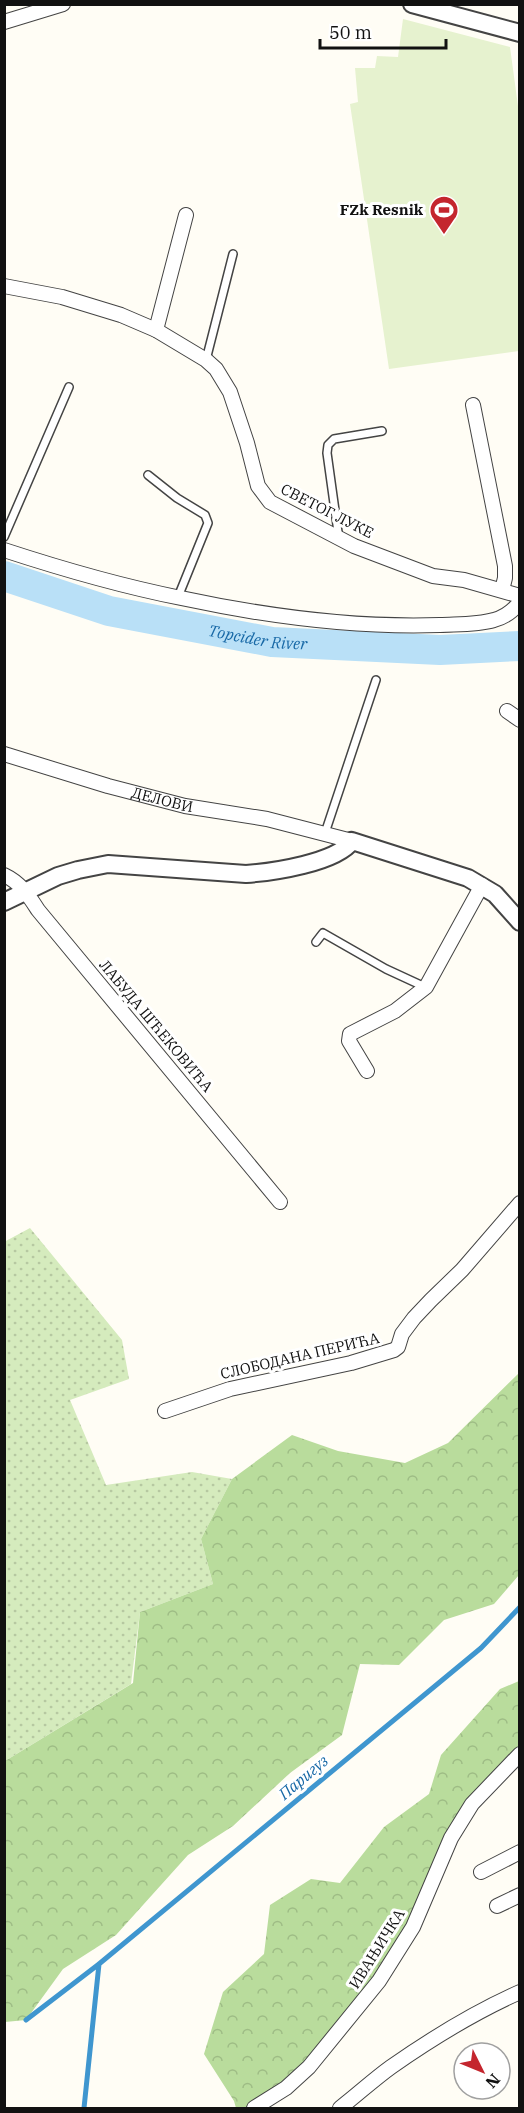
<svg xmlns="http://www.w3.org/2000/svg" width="524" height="2113" font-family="'IBM Plex Serif',serif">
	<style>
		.grass { fill: url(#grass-dots) }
		.forest { fill: url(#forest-crowns) }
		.pitch { fill: #e6f2cf }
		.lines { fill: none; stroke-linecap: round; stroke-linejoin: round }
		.stream { stroke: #3f96cf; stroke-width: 5 }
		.river { stroke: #b9e0f7; stroke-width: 30 }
		.service-casing { stroke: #444; stroke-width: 10 }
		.minor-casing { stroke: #444; stroke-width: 16 }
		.tertiary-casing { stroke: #444; stroke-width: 20 }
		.service { stroke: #fff; stroke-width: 7 }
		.minor { stroke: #fff; stroke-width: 14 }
		.tertiary { stroke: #fff; stroke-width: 16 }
		.labels { text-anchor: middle; stroke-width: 6; stroke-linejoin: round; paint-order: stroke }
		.poi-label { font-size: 15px; font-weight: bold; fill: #111; stroke: #fff; text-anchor: end }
		.street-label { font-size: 15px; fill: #111; stroke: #fff }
		.water-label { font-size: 16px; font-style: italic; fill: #1768a6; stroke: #fff }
	</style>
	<defs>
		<pattern id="grass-dots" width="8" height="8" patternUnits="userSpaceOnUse" patternTransform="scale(1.5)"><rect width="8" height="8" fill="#d5ebbd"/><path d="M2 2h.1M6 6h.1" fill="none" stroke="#b6c8a1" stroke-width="1.8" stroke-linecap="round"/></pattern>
		<pattern id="forest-crowns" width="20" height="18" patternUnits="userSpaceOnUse" patternTransform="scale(1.5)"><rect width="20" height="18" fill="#b9dc9c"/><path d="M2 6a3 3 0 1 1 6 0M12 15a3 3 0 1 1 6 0" fill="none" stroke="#9ebc85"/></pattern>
	</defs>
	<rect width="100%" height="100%" fill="#fffdf5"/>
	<!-- grass -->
	<path class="grass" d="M30 1228 122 1340 129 1379 70 1400 106 1485 192 1472 232 1479 201 1539 213 1584 140 1612 131 1684 5 1761 4 1242Z"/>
	<!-- forest -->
	<path class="forest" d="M519 1373V1575L494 1604 444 1620 399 1665 360 1664 342 1735 290 1773 233 1826 188 1855 116 1935 63 1969 26 2020 5 2022V1761L133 1683 140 1612 213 1584 201 1539 232 1479 292 1435 338 1451 405 1463 448 1443Z
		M519 1681V1754L472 1804 379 1981 265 2108H236L234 2101 204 2054 223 1992 264 1954 270 1905 311 1879 340 1883 384 1827 429 1794 441 1755 500 1689Z"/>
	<!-- pitch -->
	<path class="pitch" d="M403 19 510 47 520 121 519 351 389 369 350 104 358 102 355 68H375L377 56 398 57Z"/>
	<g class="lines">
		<!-- stream -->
		<path class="stream" d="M26 2020 99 1964 481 1648 520 1607
			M84 2108 99 1964"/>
		<!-- river -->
		<path class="river" id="s1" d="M4 576 109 611 272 642 440 650 520 646"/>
		<!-- service casing -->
		<g class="service-casing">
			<path id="service" d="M206 360 233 254
				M148 475 177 498 205 515 208 523 178 597
				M4 537 69 387
				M337 537 338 532 327 453 328 445 334 439 382 431
				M325 833 376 680
				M316 942 323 933 386 969 425 987"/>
		</g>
		<!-- minor casing -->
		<g class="minor-casing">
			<g id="minor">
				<path d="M4 22 63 4"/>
				<path d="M4 286 62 297 121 315 156 330 206 360 216 369 230 392 247 443 258 486 270 502 354 546 433 576 464 580 520 596"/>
				<path d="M156 330 186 215"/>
				<path d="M473 405 505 566V578L502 590"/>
				<path d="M4 550C62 569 121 586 181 598 265 616 354 628 440 625 458 624 477 625 494 620 506 617 513 611 520 602"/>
				<path d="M507 711 520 720"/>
				<path id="s2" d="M4 754 108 786 185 806 267 819 352 841"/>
				<path d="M4 875C21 883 29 896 38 910L280 1202"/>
				<path d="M367 1071 349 1041 350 1034 395 1011 426 987 482 885"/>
				<path d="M165 1411 230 1389 351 1363 394 1350 398 1347 402 1334 414 1318 431 1300 462 1270 520 1203"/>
				<path d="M481 1872 520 1852"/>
				<path d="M497 1906 520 1895"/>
				<path d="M254 2108 286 2088 309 2067 379 1981 413 1927 451 1838 472 1804 520 1754"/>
				<path d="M340 2108C357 2095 373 2080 391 2067 431 2039 475 2012 520 1992"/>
			</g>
		</g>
		<!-- tertiary casing -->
		<g class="tertiary-casing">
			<path id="tertiary" d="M412 4 520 33
				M4 902 58 876 78 870 108 864 246 874C273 872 336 863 352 841L468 878 495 894 520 922"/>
		</g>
		<!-- service -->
		<use href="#service" class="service"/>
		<!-- minor -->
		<use href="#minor" class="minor"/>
		<!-- tertiary -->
		<use href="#tertiary" class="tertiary"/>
	</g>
	<!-- icons -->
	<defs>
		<g id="stadium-pin" transform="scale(1.5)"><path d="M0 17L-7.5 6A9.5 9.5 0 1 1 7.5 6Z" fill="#c4262e" stroke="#fff"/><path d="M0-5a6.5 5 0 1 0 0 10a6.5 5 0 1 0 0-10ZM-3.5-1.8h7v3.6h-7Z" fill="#fff"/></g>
	</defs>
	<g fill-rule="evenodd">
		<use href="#stadium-pin" x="444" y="210"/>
	</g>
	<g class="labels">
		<!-- poi labels -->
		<g class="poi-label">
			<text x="423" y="215">FZk Resnik</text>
		</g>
		<!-- street labels -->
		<g class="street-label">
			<text transform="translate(327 511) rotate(27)" y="5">СВЕТОГ ЛУКЕ</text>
			<text dy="5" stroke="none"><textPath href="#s2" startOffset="165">ДЕЛОВИ</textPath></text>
			<text transform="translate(156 1026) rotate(50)" y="5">ЛАБУДА ШЋЕКОВИЋА</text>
			<text transform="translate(300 1356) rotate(-13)" y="5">СЛОБОДАНА ПЕРИЋА</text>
			<text transform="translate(377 1949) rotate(-58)" y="5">ИВАЊИЧКА</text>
		</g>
		<!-- water labels -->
		<g class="water-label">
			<text dy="6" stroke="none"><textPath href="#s1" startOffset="262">Topcider River</textPath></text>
			<text transform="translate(303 1777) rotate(-40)" y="6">Паригуз</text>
		</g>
	</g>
	<!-- border -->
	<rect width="524" height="2113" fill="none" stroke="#111111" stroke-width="12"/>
	<!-- north arrow -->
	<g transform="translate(482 2071) rotate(133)"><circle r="28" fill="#ffffff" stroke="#a0a0a0" stroke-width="1.5"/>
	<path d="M0-4.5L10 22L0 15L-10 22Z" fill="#c4262e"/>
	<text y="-9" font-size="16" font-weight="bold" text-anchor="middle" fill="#111111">N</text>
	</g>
	<!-- scale -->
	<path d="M320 39v9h126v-9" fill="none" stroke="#111111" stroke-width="3"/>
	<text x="329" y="39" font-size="18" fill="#111111" stroke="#ffffff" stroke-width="4.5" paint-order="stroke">50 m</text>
</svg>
